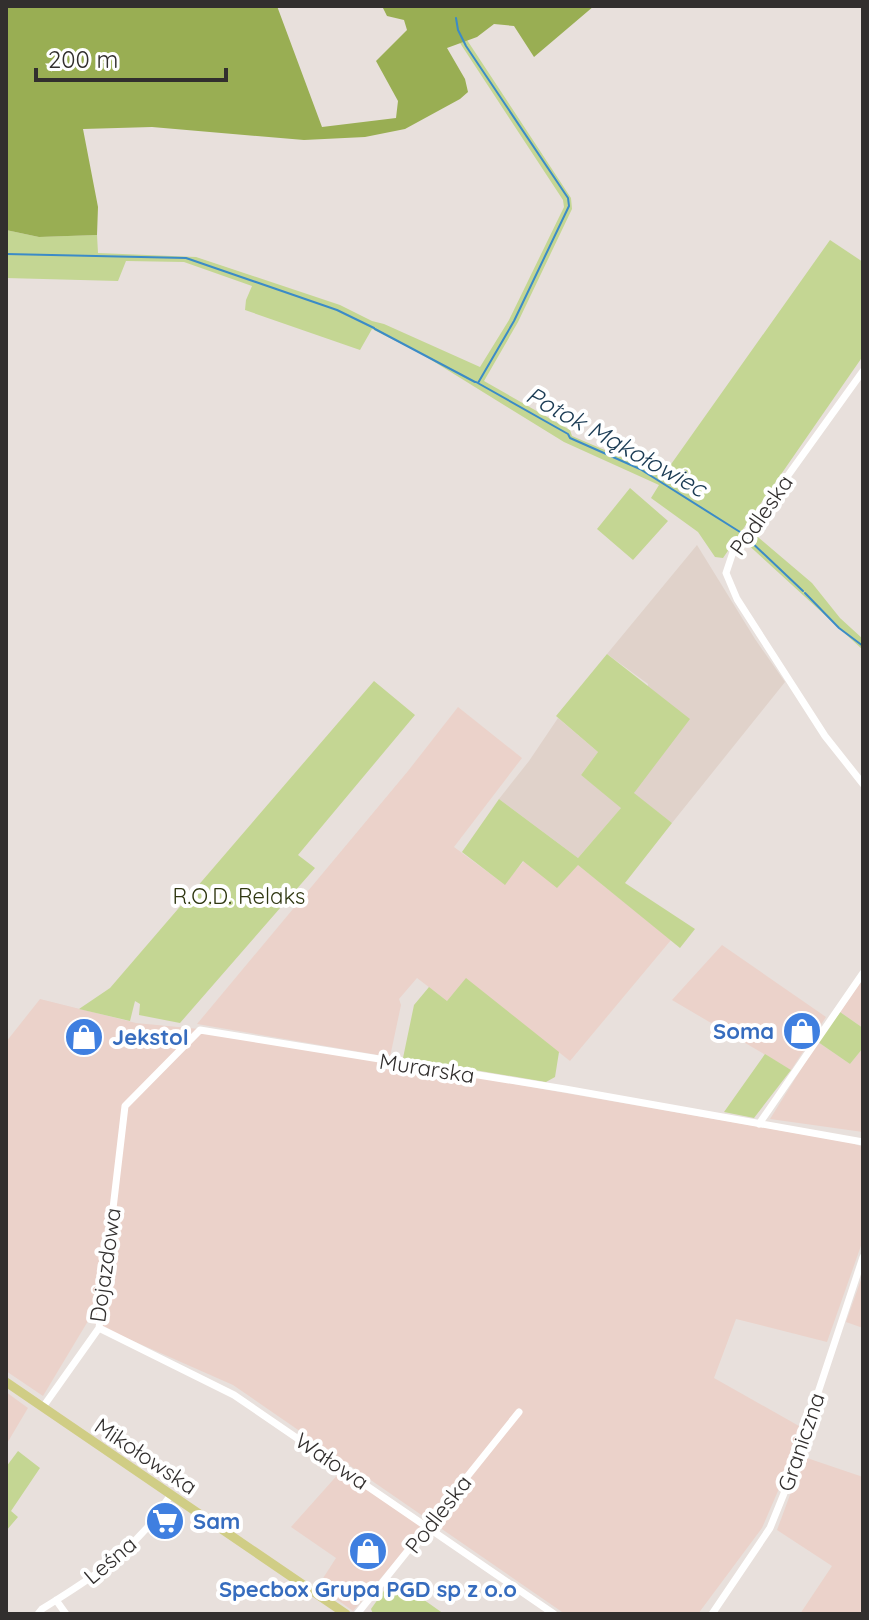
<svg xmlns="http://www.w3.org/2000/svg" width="869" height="1620" font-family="Quicksand,sans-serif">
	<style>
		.built { fill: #e0d2ca }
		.industrial { fill: #ebd2ca }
		.green { fill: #c4d693 }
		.forest { fill: #99ae53 }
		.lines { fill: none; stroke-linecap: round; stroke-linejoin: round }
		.stream { stroke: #3b8bc7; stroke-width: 2 }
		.minor { stroke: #fff; stroke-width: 7 }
		.major { stroke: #d0cd85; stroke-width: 9 }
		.labels { text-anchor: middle; stroke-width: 8; stroke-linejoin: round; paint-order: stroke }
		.street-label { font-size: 22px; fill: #322f2e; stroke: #fff }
		.park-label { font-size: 22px; fill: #2f3711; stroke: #fff }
		.shop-label { font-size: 22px; font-weight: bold; fill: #366cbe; stroke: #fff; text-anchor: start }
		.water-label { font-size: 24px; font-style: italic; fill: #193a53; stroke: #fff }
	</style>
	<rect width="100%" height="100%" fill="#e8e0dc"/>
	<!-- built -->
	<path class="built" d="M697 545 755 639 785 682 672 823 634 794 648 684 607 654Z
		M558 718 598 752 581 775 622 807 578 858 499 799 529 761Z"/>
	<!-- industrial -->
	<path class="industrial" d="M458 707 522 758 454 847 504 884 524 861 578 865 671 940 570 1061 466 979 447 1001 417 978 399 999 401 1005 390 1057 197 1024 408 771Z
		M722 945 826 1017 791 1070 672 1000Z
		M863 979V1028L840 1012Z
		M40 999 136 1023 199 1029 852 1143 863 1147V1240L827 1342 736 1319 714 1378 799 1426 781 1484 762 1528 698 1614H565L233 1385 88 1321 43 1396 6 1371V1042Z
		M818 1042 850 1064 863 1048V1132L770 1119Z
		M863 1274V1328L846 1322Z
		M6 1392 28 1408 6 1445Z
		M804 1457 863 1477V1614H800L832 1566 777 1530Z
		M341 1471 424 1527 353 1611 318 1586 336 1558 291 1527Z"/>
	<!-- green -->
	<path class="green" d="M467 40 571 198 572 209 518 322 484 381 570 430 572 436 642 466 662 477 830 240 863 262V356L723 558 715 557 698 532 651 498 659 485 564 442 420 353 372 329 360 350 245 310 246 300 252 286 184 262 126 261 118 281 6 278V230L39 237 97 235 98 253 196 257 340 305 372 321 384 324 480 367 509 320 564 207 563 200 460 43Z
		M630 488 668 521 633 560 597 529Z
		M752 532 812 583 840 618 863 639V650L744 541Z
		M607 654 690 719 634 793 672 823 625 883 695 929 680 948 578 865 557 888 523 861 505 885 462 852 499 799 578 858 621 808 581 775 598 752 556 716Z
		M374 681 415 715 298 855 315 868 180 1023 139 1015 140 1004 135 1001 130 1021 79 1009 110 988Z
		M466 978 559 1052 555 1077 546 1082 403 1058 414 1005 429 987 447 1001Z
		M840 1012 863 1028V1048L850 1064 818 1042Z
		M765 1054 791 1070 754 1118 724 1112Z
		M18 1451 40 1468 11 1511 18 1517 6 1531V1467Z
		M393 1578 444 1614H373L371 1609Z"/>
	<!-- forest -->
	<path class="forest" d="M6 6H277L322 127 396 118 398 101 376 61 407 30 404 20 387 16 382 6H594L534 57 514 26 494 24 477 37 447 48 465 79 468 92 460 99 405 129 365 137 304 140 152 127 83 129 98 207 97 235 39 237 6 230Z"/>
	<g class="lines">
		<!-- stream -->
		<path class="stream" d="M456 18 458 30 466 46 568 198 569 206 514 321 478 383
			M6 254 186 258 337 310 374 328
			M375 329 475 382
			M476 382 568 434 570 438 640 469 740 532
			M747 538 803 591
			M805 593 839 628 863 646"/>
		<!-- minor -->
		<path class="minor" d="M863 371 733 552 726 573 737 599 825 736 863 784
			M759 1124 863 973
			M99 1328 234 1395 554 1614
			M43 1407 99 1328 125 1106 200 1030 565 1089 863 1142
			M56 1600 66 1614
			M38 1614 42 1609C79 1586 116 1563 145 1530 155 1520 162 1506 171 1495
			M357 1614 519 1412
			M712 1614 770 1528 787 1486 863 1257"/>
		<!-- major -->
		<path class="major" d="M6 1382 346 1614"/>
	</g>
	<!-- icons -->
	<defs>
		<g id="shop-disc" transform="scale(2)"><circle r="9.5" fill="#3f7fe0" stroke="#fff"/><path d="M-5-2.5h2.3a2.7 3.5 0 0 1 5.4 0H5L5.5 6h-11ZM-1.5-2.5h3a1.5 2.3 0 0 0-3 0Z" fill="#fff"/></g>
		<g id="supermarket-disc" transform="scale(2)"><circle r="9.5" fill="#3f7fe0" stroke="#fff"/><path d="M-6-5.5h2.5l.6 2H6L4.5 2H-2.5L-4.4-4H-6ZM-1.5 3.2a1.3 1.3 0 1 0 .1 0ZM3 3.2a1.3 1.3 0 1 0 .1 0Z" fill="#fff"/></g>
	</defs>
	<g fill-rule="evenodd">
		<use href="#shop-disc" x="802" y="1031"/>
		<use href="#shop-disc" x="84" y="1037"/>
		<use href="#supermarket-disc" x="165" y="1521"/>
		<use href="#shop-disc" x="368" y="1551"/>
	</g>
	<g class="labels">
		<!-- street labels -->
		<g class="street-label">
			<text transform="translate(761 515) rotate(-55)" y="8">Podleska</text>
			<text transform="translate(427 1068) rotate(9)" y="8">Murarska</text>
			<text transform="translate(105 1265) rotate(-82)" y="8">Dojazdowa</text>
			<text transform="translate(801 1442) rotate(-71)" y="8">Graniczna</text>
			<text transform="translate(146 1456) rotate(34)" y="8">Mikołowska</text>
			<text transform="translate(332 1461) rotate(34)" y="8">Wałowa</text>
			<text transform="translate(438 1514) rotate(-52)" y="8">Podleska</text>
			<text transform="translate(110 1560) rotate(-40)" y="8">Leśna</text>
		</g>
		<!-- park labels -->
		<g class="park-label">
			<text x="239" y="904">R.O.D. Relaks</text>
		</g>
		<!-- shop labels -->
		<g class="shop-label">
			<text x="774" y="1039" text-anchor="end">Soma</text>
			<text x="112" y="1045">Jekstol</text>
			<text x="193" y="1529">Sam</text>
			<text x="368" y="1597" text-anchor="middle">Specbox Grupa PGD sp z o.o</text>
		</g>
		<!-- water labels -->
		<g class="water-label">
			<text transform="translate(616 442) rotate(29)" y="8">Potok Mąkołowiec</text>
		</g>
	</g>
	<!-- border -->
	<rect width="869" height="1620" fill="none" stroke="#322f2e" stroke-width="16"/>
	<!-- scale -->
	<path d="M36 68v12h190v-12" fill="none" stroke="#322f2e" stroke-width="4"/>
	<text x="48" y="68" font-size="24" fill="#322f2e" stroke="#ffffff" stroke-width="6" paint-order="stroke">200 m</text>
</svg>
